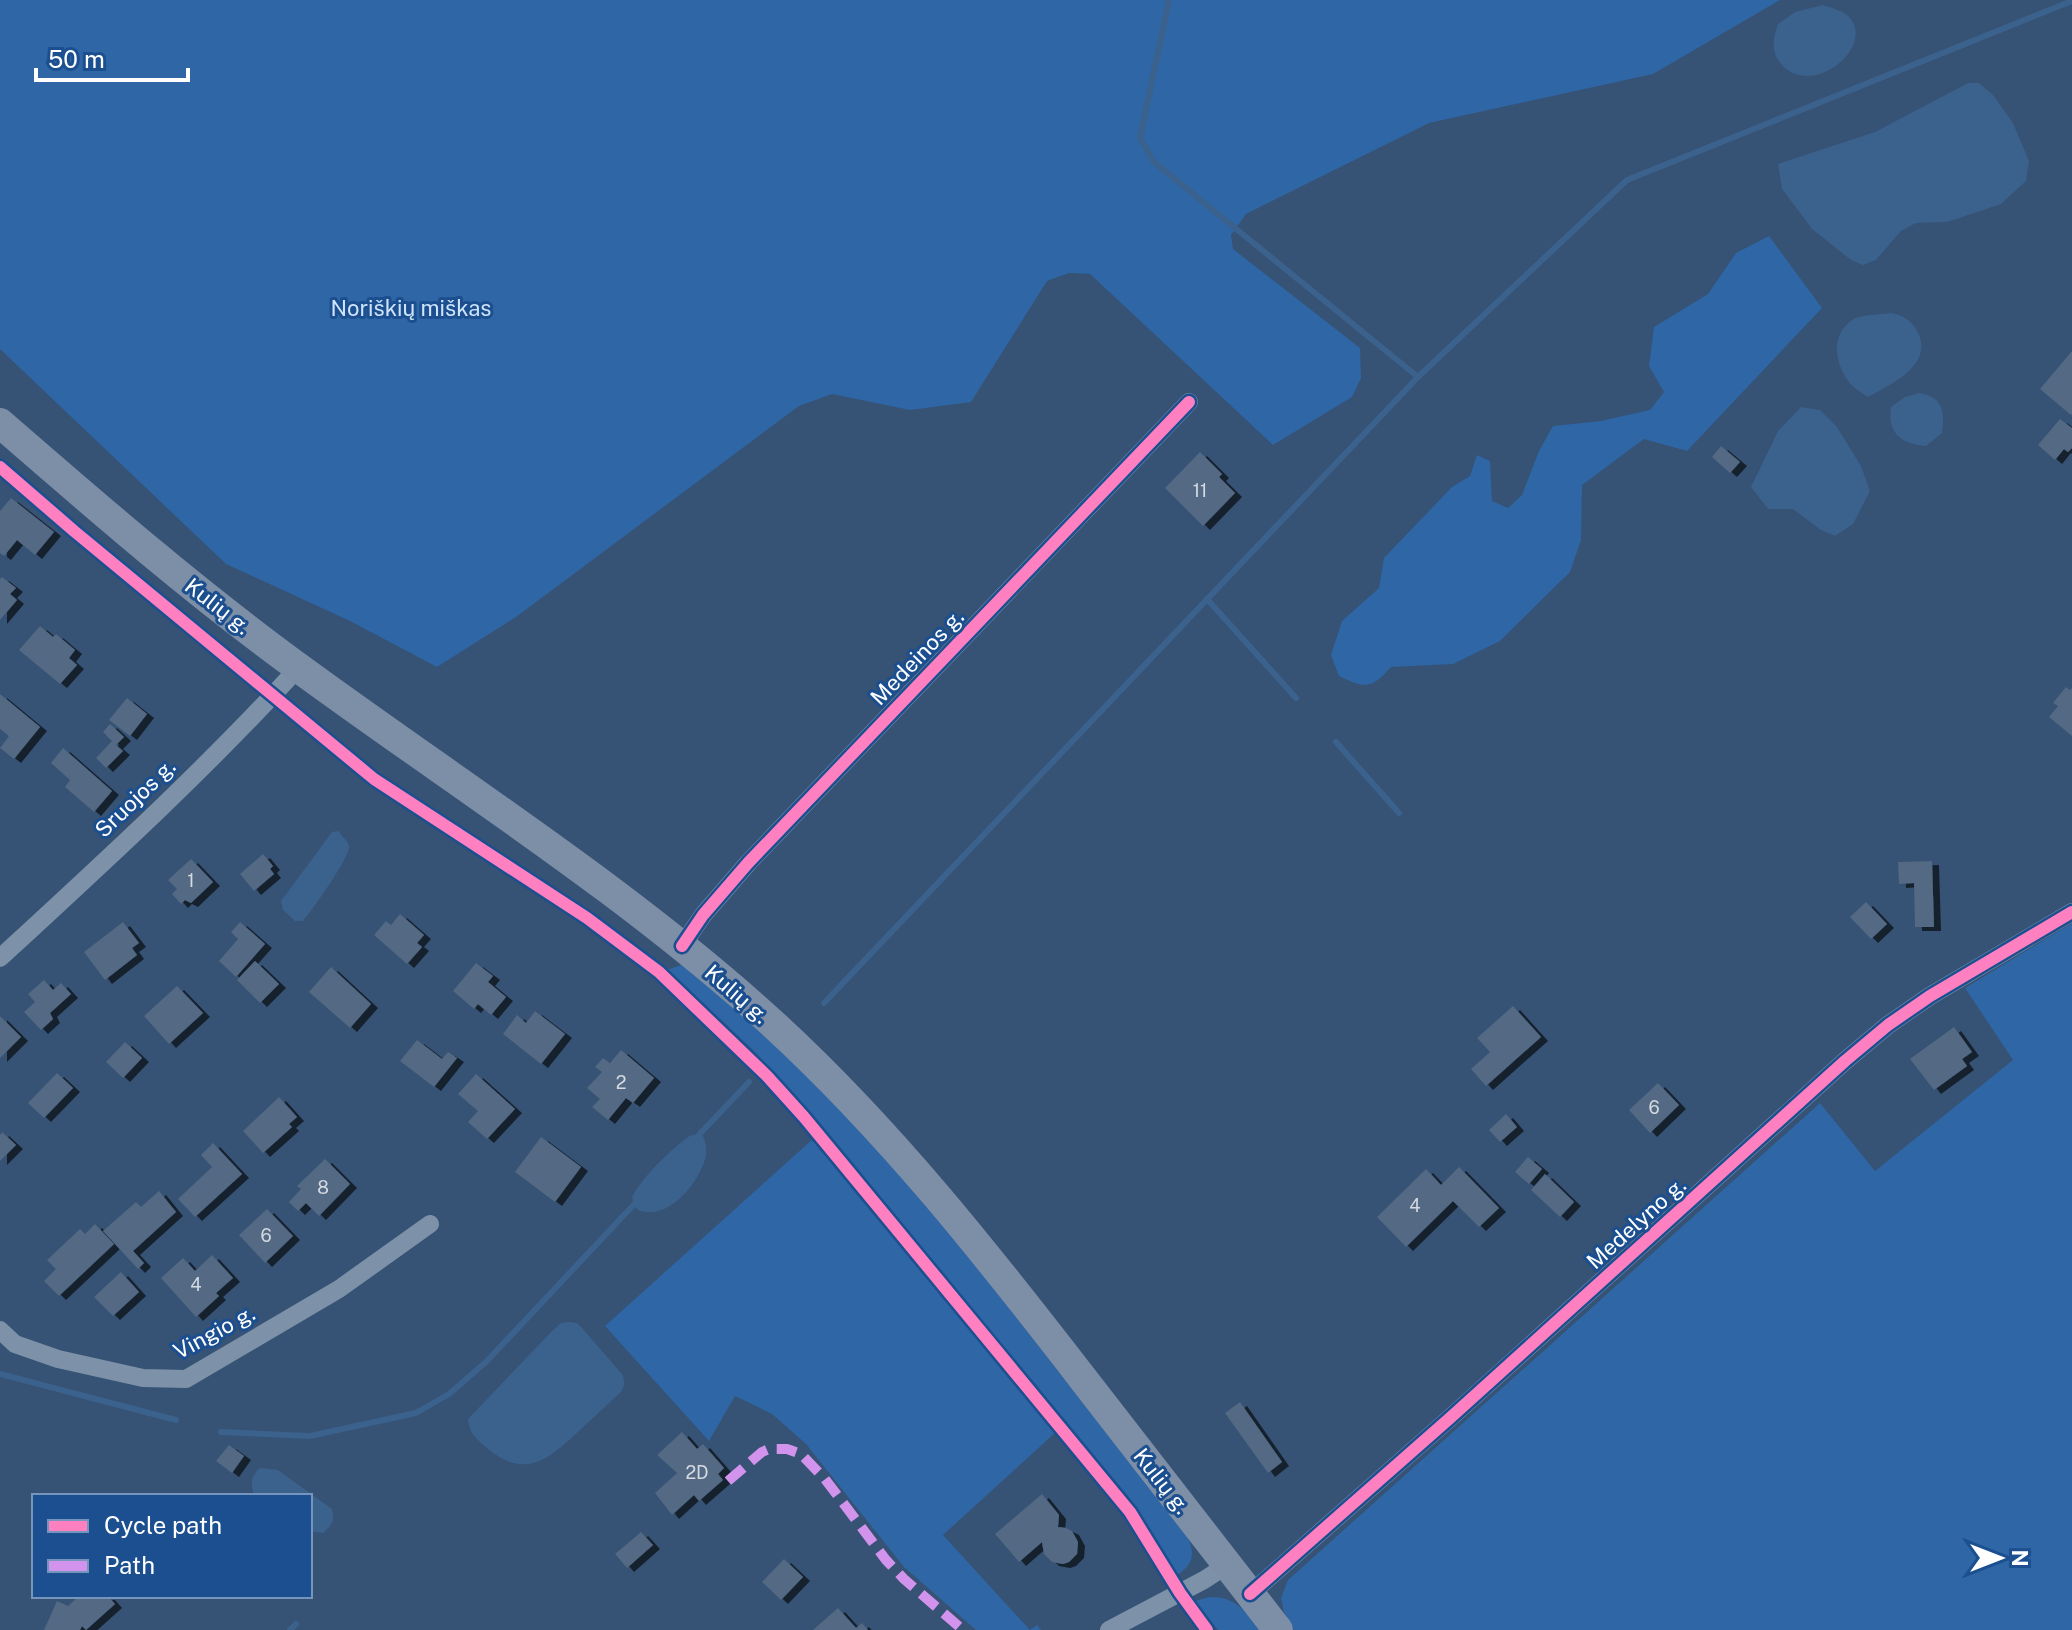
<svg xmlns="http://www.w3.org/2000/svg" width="2072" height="1630" font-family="'Public Sans',sans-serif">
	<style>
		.green { fill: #2f66a5 }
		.water { fill: #3b618d }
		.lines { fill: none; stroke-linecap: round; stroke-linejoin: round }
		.stream { stroke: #3b618d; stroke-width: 6 }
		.building { fill: #526984; filter: url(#shadow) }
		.minor { stroke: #7d92a8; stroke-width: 18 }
		.primary { stroke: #7d8ea7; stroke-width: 30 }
		.quiet { stroke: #d193ec; stroke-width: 10; stroke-dasharray: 20 10; stroke-linecap: butt }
		.cycleway-casing { stroke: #1b4f8f; stroke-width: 17 }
		.cycleway { stroke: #ff80c0; stroke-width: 12 }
		.labels { text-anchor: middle; stroke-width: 6; stroke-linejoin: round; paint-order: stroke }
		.number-label { font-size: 18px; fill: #d4dae0 }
		.park-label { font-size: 22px; fill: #cfe3fa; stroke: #1b4f8f }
		.street-label { font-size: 22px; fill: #fff; stroke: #1b4f8f }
	</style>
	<defs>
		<filter id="shadow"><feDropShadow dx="7" dy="4" stdDeviation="0" flood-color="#0009"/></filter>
	</defs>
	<rect width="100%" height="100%" fill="#365274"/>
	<!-- green -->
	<path class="green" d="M0 0H1780L1653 74 1429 123 1246 214 1231 235 1233 249 1360 348 1361 378 1352 397 1273 445 1090 274 1069 273 1047 281 971 402 910 410 832 394 799 406 516 617 437 667 350 621 226 564 0 349Z
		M1769 236 1822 308 1687 451 1644 439 1582 485 1581 540 1570 572 1500 641 1453 664 1391 667C1372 689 1365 689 1339 676L1331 655 1342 621 1379 588 1384 558 1452 487 1470 476 1477 455 1490 461 1492 501 1508 508 1522 495 1539 451 1553 426 1601 421 1650 410 1664 392 1649 366 1654 327 1708 294 1736 253Z
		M2072 923V1630H1294L1284 1612 1281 1598 1288 1580 1820 1103 1875 1171 2013 1060 1965 988Z
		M681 965 687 967 788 1056 919 1193 1187 1536C1199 1560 1188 1569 1169 1580L1129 1518 1056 1432 943 1535 1030 1630 1037 1625 1041 1630H976L904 1567 806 1444 772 1414 735 1396 709 1441 605 1326 824 1129 753 1050 667 970Z
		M1209 1597C1238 1597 1243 1610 1260 1630H1218L1195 1601Z"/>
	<!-- water -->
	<path class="water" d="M1823 5C1832 8 1845 11 1851 19 1873 49 1813 98 1782 65 1770 52 1773 39 1778 24L1795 12Z
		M1968 83H1979L1993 95 2013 123 2029 161 2026 181 2001 204 1947 222 1916 223 1901 231 1876 260 1863 265 1851 260 1812 229 1782 189 1778 164 1875 132Z
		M1890 313C1900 314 1910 319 1916 329 1937 363 1892 384 1868 397 1861 392 1853 388 1848 381 1834 361 1831 335 1852 320 1861 314 1879 315 1890 313Z
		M1919 393C1943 397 1945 411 1942 433L1926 446C1902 444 1887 434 1891 407L1905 397Z
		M1801 407 1820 410 1837 427 1861 466 1870 491 1853 524 1835 536 1821 530 1793 509H1768L1751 487 1778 431Z
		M338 831C341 835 348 841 349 846 351 856 312 911 303 921H295L283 910 281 901 332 832Z
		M691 1135 703 1136C706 1143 707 1148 706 1155 702 1178 674 1214 649 1212 645 1212 640 1212 637 1209 635 1207 633 1200 632 1197 643 1176 671 1149 691 1135Z
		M570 1322 577 1323 582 1328 622 1374C625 1381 625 1385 621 1392 607 1405 593 1418 579 1431 549 1459 526 1480 488 1449 477 1439 469 1434 468 1419L553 1330 561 1323Z
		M260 1468 278 1470 332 1509C335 1521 332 1525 323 1533L310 1531V1496H254C251 1483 249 1478 260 1468Z"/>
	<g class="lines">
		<!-- stream -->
		<path class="stream" d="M1169 0 1140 138 1154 162 1418 377
			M1207 599 1296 698
			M1336 742 1399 813
			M824 1003 1418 377 1627 180 2072 1
			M694 1140 749 1082
			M0 1374 176 1420
			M221 1432 310 1436 416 1413 449 1394 486 1362 640 1198
			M290 1630 296 1624"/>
	</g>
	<!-- building -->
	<path class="building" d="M2072 351V414L2071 415 2040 389Z
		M2060 419 2072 428V448L2068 452 2064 449 2055 460 2038 445Z
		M1721 446 1740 462 1730 473 1712 457Z
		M1200 452 1222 474 1219 477 1235 493 1203 526 1165 488Z
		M11 498 54 532 35 555 17 540 4 556 0 553V511Z
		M2 577 16 588 10 594 17 600 0 620V579Z
		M40 626 53 637 56 634 75 650 69 658 77 665 60 684 19 650Z
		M2066 687 2070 690 2072 688V736L2049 717 2058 706 2053 703Z
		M0 694 40 727 14 759 0 748 9 736 0 729Z
		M127 698 147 714 130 736 109 720Z
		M110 724 124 737 116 745 123 751 106 768 96 758 112 741 103 732Z
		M63 748 112 791 94 812 65 787 70 780 51 763Z
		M263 854 273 866 270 869 274 874 254 891 240 874Z
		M191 859 213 882 191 903 185 900 181 904 172 894 177 889 168 880Z
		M1932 861 1934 927H1915L1914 883 1899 884 1898 862Z
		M1866 902 1887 924 1871 939 1850 917Z
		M400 914 424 935 417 943 422 947 407 964 374 935 386 921 391 925Z
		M123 922 139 943 132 948 137 955 105 980 84 952Z
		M240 922 265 944 236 977 219 961 238 939 231 932Z
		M255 961 279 984 260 1003 237 980Z
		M476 963 493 976 488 982 506 997 491 1015 478 1004 474 1009 453 991Z
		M331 967 371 1004 350 1028 309 992Z
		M44 980 53 990 61 983 71 994 50 1013 53 1019 41 1030 24 1012 35 1002 28 994Z
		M177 986 203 1013 169 1044 144 1016Z
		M1513 1006 1541 1037 1486 1086 1471 1069 1490 1052 1477 1038Z
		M535 1011 565 1034 541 1064 503 1034 517 1015 526 1023Z
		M0 1016 21 1037 0 1058Z
		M1954 1027 1972 1052 1962 1059 1967 1066 1934 1090 1910 1059Z
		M417 1040 442 1059 448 1052 457 1058 434 1087 400 1061Z
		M125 1042 142 1058 123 1078 106 1062Z
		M621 1050 654 1078 633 1103 626 1098 608 1120 592 1107 600 1099 587 1088 602 1072 595 1067 603 1058 610 1063Z
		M57 1073 73 1088 44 1118 28 1103Z
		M476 1074 515 1109 487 1139 468 1122 478 1111 458 1094Z
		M1658 1083 1679 1105 1650 1133 1629 1110Z
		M279 1097 297 1117 289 1124 292 1127 263 1153 243 1131Z
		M1506 1114 1517 1127 1500 1142 1489 1130Z
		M2 1132 16 1145 0 1161V1135Z
		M541 1137 581 1167 555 1202 515 1172Z
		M213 1143 242 1174 195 1217 178 1199 212 1167 201 1155Z
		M1528 1157 1542 1169 1529 1184 1515 1172Z
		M325 1159 350 1184 319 1216 306 1203 298 1211 289 1202 301 1189 297 1186Z
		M1459 1167 1499 1208 1479 1227 1453 1201 1406 1247 1377 1217 1426 1169 1441 1185Z
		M1545 1174 1574 1202 1560 1217 1531 1190Z
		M159 1191 176 1212 133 1251 144 1263 138 1269 103 1231 136 1202 141 1207Z
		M267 1209 293 1236 265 1263 239 1235Z
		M95 1224 114 1244 59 1296 44 1281 56 1269 47 1260 80 1229 85 1234Z
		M212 1255 233 1278 216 1293 219 1296 196 1317 161 1278 183 1258 195 1271Z
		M121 1272 139 1292 113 1316 94 1297Z
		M1240 1402 1282 1462 1268 1473 1225 1413Z
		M682 1432 697 1449 703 1444 724 1468 718 1474 723 1480 699 1501 694 1495 672 1515 655 1493 677 1473 657 1455Z
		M229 1445 244 1456 232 1473 216 1461Z
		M1042 1494 1059 1515 1058 1527 1066 1528 1072 1531 1078 1542 1077 1554 1069 1562 1063 1564 1052 1562 1044 1554 1042 1542 1019 1562 995 1534Z
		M641 1532 653 1545 627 1568 615 1554Z
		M784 1559 803 1577 781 1600 762 1582Z
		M79 1596H108L115 1604 86 1630 82 1626 80 1630H44L57 1601 68 1606Z
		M838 1608 856 1628 862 1623 868 1630H813Z"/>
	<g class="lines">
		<!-- minor -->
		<path class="minor" d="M682 946 703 915 748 863 1189 402
			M0 958C102 864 205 770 298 668
			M0 1330 15 1344 58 1359 143 1378 186 1379 339 1289 430 1224
			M1250 1594 1450 1418 1845 1061 1888 1025 1930 996 2072 912
			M1109 1630 1204 1580 1227 1565"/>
		<!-- primary -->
		<path class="primary" d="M0 423C99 509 197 594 303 671 460 786 627 891 772 1023 890 1131 989 1257 1087 1384 1150 1466 1214 1548 1278 1630"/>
		<!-- quiet -->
		<path class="quiet" d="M728 1481 762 1452 769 1449H787L801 1454 825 1479 886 1560 904 1579 963 1630"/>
		<!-- cycleway casing -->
		<g class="cycleway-casing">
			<path id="cycleway" d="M0 467 74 531 374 779 587 918 659 972 767 1076 804 1117 1130 1512 1180 1593 1207 1630
				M682 946 703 915 748 863 1189 402
				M1250 1594 1450 1418 1845 1061 1888 1025 1930 996 2072 912"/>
		</g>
		<!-- cycleway -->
		<use href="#cycleway" class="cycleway"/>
	</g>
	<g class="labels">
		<!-- number labels -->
		<g class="number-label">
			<text x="1200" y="497">11</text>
			<text x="191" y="887">1</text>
			<text x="621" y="1089">2</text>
			<text x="1654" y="1114">6</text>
			<text x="323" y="1194">8</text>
			<text x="1415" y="1212">4</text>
			<text x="266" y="1242">6</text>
			<text x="196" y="1291">4</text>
			<text x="697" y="1479">2D</text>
		</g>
		<!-- park labels -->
		<g class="park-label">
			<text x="411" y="316">Noriškių miškas</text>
		</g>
		<!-- street labels -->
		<g class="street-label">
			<text transform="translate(218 606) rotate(38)" y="8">Kulių g.</text>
			<text transform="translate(917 657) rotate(-46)" y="8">Medeinos g.</text>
			<text transform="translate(135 798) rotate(-44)" y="8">Sruojos g.</text>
			<text transform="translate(737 994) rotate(41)" y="8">Kulių g.</text>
			<text transform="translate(1636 1223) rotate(-42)" y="8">Medelyno g.</text>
			<text transform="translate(214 1332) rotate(-28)" y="8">Vingio g.</text>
			<text transform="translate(1162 1481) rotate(52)" y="8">Kulių g.</text>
		</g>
	</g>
	<!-- legend -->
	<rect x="32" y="1494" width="280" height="104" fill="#1b4f8f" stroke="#7695bc" stroke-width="2"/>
	<rect x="48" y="1520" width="40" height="12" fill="#ff80c0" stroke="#7695bc" stroke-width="2"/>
	<text x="104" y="1534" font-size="24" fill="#ffffff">Cycle path</text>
	<rect x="48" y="1560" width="40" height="12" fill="#d193ec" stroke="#7695bc" stroke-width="2"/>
	<text x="104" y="1574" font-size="24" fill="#ffffff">Path</text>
	<!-- north arrow -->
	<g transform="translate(2000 1558) rotate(90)" stroke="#1b4f8f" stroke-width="6" paint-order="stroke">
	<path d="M0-6L14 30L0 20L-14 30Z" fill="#ffffff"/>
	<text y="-12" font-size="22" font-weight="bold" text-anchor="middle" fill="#ffffff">N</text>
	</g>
	<!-- scale -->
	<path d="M36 68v12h152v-12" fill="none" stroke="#ffffff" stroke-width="4"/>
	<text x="48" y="68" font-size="24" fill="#ffffff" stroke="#1b4f8f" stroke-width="6" paint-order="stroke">50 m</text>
</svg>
